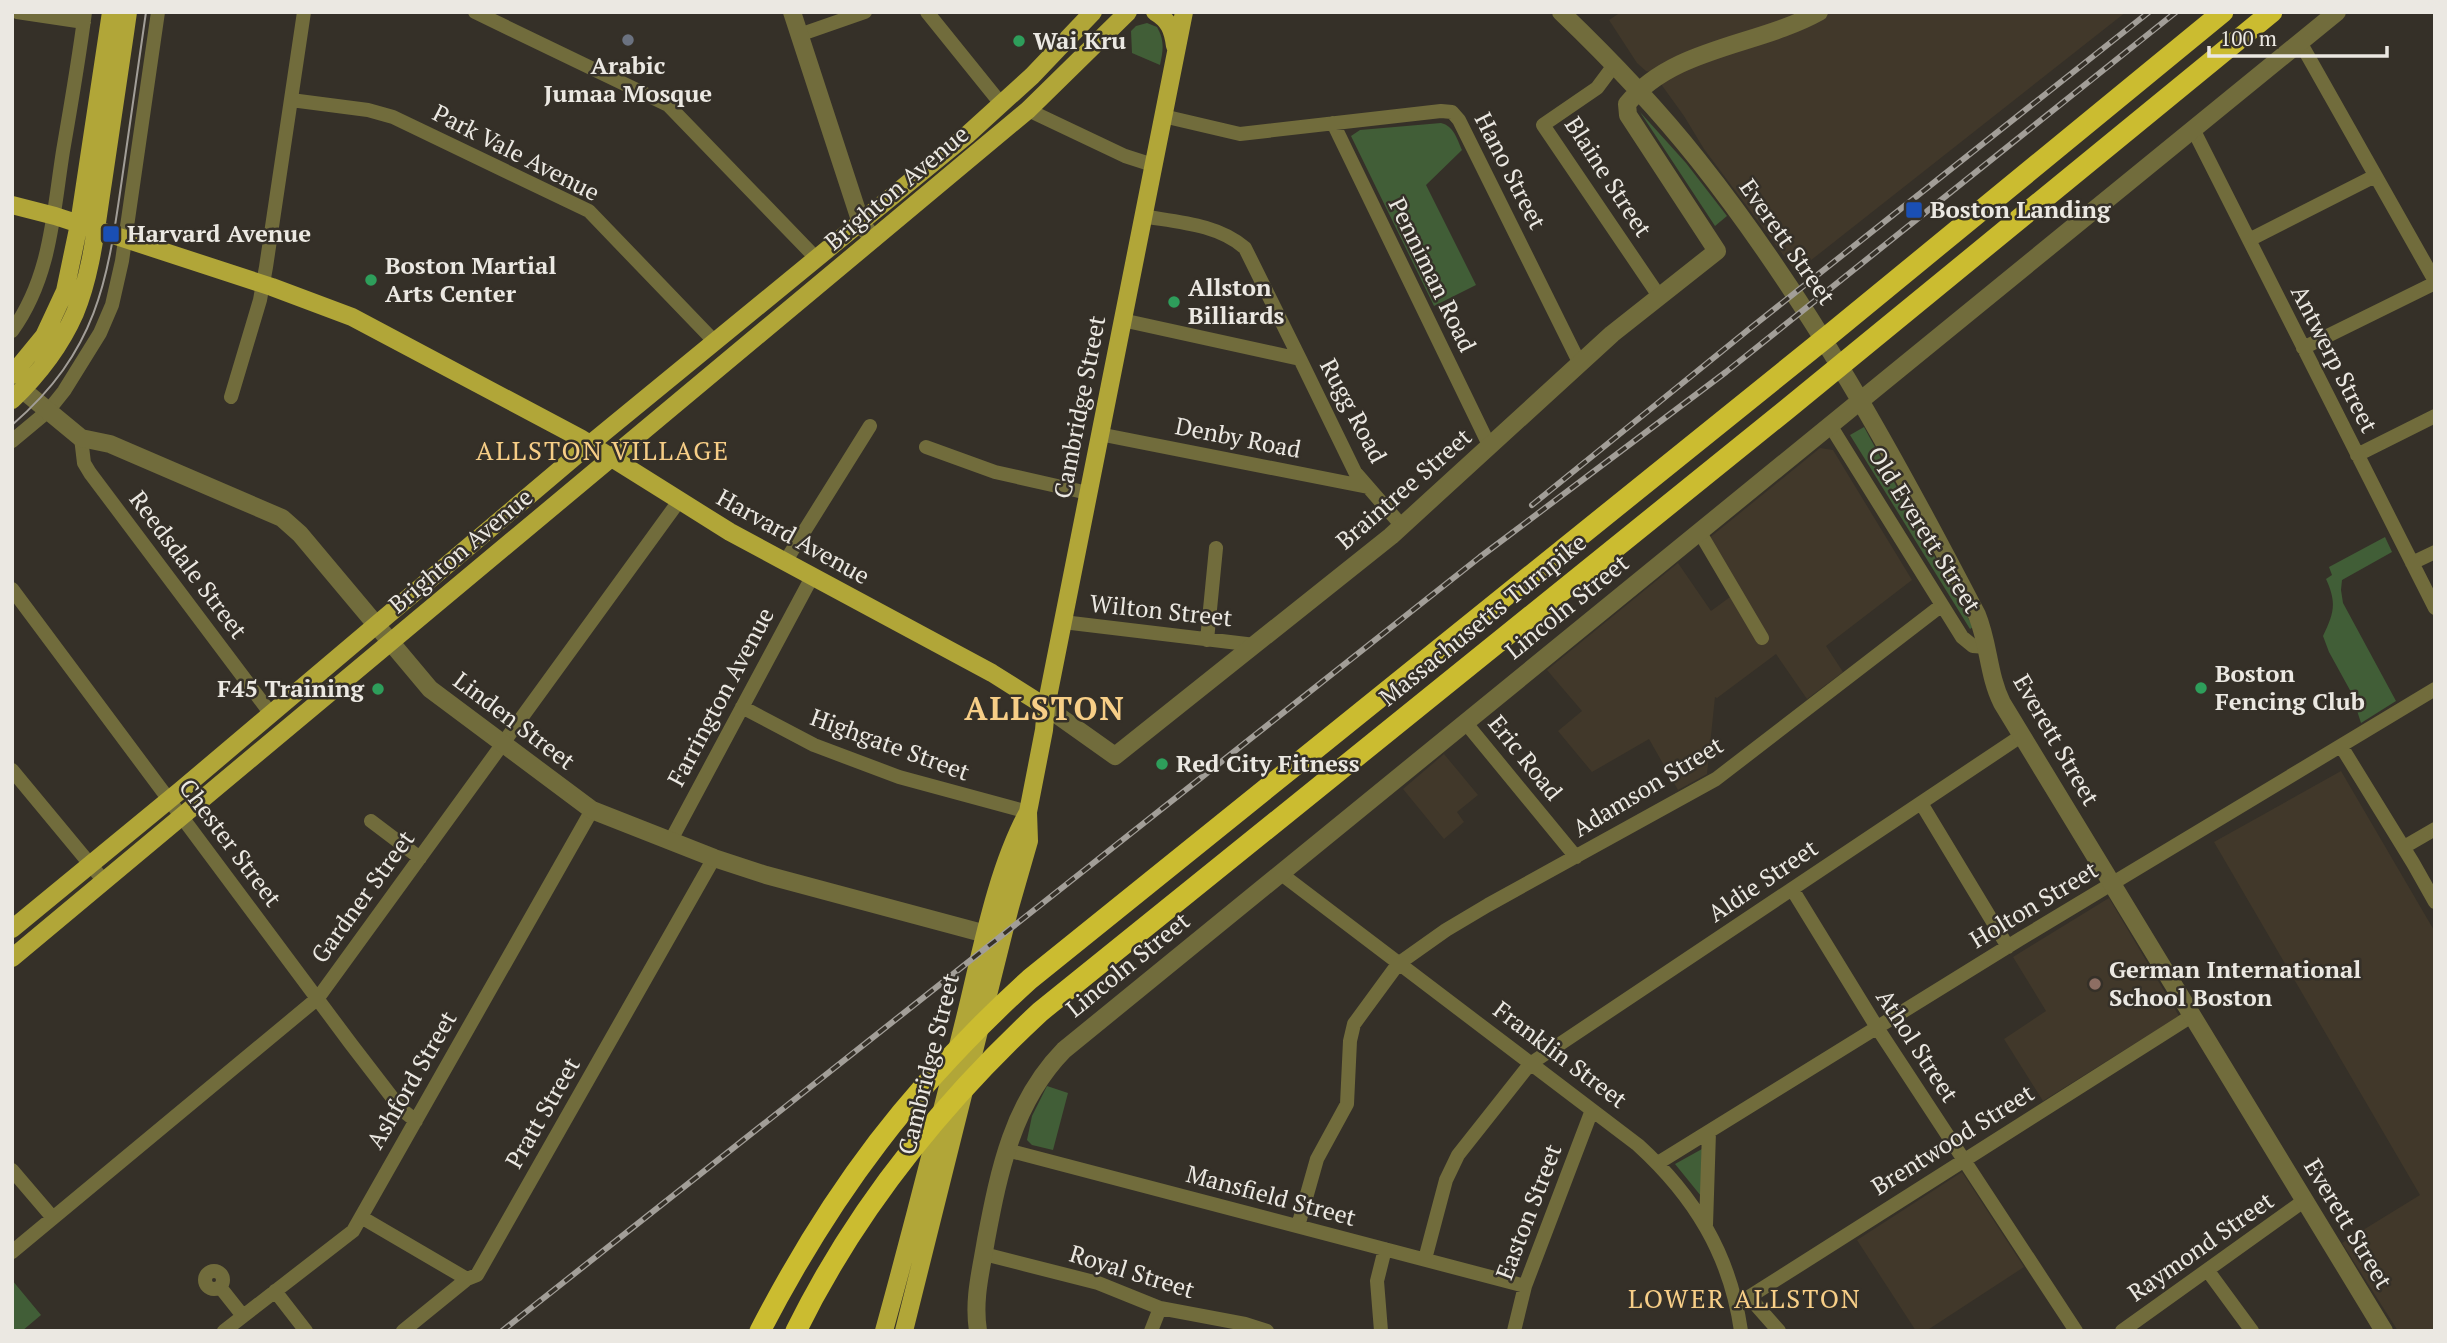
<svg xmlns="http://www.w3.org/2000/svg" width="2447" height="1343" font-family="'PT Serif',serif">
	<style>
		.built { fill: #41382a }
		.green { fill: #415e37 }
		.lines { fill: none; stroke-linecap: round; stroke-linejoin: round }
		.minor { stroke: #716c3c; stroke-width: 14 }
		.tertiary { stroke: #716c3c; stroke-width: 18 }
		.primary { stroke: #b1a638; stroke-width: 18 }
		.motorway { stroke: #cbbc30; stroke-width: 21 }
		.tram { stroke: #a29e98; stroke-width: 2 }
		.rail-casing { stroke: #a29e98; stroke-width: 6 }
		.rail { stroke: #353028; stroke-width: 3.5; stroke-dasharray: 10; stroke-linecap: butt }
		.worship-dot { fill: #6b7280; stroke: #353028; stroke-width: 2.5 }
		.leisure-dot { fill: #2e9e5b; stroke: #353028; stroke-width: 2.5 }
		.transit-dot { fill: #1a4fb4; stroke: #353028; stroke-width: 2.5 }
		.education-dot { fill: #8d6e63; stroke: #353028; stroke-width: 2.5 }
		.labels { text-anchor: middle; stroke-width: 5; stroke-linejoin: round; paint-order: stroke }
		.poi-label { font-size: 24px; font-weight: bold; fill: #ebe8e2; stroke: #353028; text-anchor: start }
		.street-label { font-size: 24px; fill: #ebe8e2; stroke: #353028 }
		.neighbourhood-label { font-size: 26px; letter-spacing: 2px; fill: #f7ce87; stroke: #353028 }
		.district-label { font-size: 32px; font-weight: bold; letter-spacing: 2px; fill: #f7ce87; stroke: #353028 }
	</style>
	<rect width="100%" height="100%" fill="#353028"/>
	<!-- built -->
	<path class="built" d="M1621 12H2126L1796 272 1704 149 1684 116 1653 73 1646 71 1637 63 1609 20Z
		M1820 448 1833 450 1912 580 1826 646 1843 672 1807 699 1776 654 1717 698 1715 697 1707 774 1678 790 1649 739 1592 772 1558 731 1582 711 1547 670 1678 563 1711 611 1730 597 1708 539Z
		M1444 754 1478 795 1457 812 1464 822 1444 839 1403 789Z
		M2341 771 2435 932V1331H2398L2342 1243 2420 1195 2214 842Z
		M2109 898 2179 1016 2043 1101 2004 1039 2046 1011 2013 957Z
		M1962 1172 2024 1267 1926 1331H1916L1857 1240Z"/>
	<!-- green -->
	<path class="green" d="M1147 23 1157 27C1165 41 1163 51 1160 65L1132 53 1131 31 1136 26Z
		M1640 112 1686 163 1727 216 1715 226Z
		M1441 123C1454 126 1457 139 1462 150L1426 185 1476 285 1434 306 1351 136 1360 130Z
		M1864 427 1973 627 1970 629 1850 435Z
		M2385 537 2392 552 2342 580 2341 590 2343 603 2396 701 2361 723 2351 692 2329 652 2323 636C2334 613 2337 603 2326 579L2332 575 2329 567Z
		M1047 1086 1068 1093 1053 1150 1032 1145 1027 1140 1032 1116Z
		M1702 1149 1701 1196 1675 1164Z
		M12 1280 41 1315 22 1331H12Z"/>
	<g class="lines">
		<!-- minor -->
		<path class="minor" d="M17 12 84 22
			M475 12 668 105 817 259
			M927 12 1002 105
			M799 35 865 12
			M2300 42 2435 281
			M1615 64 1597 88 1543 125 1659 296
			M291 100 368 110 393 117 589 211 715 342
			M1028 110 1125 156 1153 165
			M1163 116 1240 134 1441 111 1452 112 1459 120 1580 364
			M1333 123 1490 447
			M2193 129 2435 608
			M1142 216C1177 222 1218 224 1245 248L1300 359
			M2249 240 2375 176
			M1122 320 1300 359 1355 472 1402 526
			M12 331C51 277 53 214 63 151 71 105 79 59 85 12
			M2303 348 2435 283
			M231 397 260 300 266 267 304 12
			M1830 425 1962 637 1973 646 1986 647
			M1099 434 1368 487
			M81 438 84 463 90 473 271 714
			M12 441 48 411 64 391 100 333 112 305 122 261 158 12
			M926 447 995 472 1088 493
			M2357 455 2435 416
			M1699 531 1762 638
			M785 562 870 426
			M2412 563 2435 552
			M12 589 351 1044 401 1109 416 1121
			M1063 622 1255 645
			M1207 640 1216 548
			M742 707 814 745 899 777 1028 812
			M1465 722 1576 857
			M2341 746 2413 863 2435 902
			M12 770 104 881
			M1921 803 2008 947
			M371 821 420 858
			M671 840 812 577
			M2404 847 2435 829
			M1280 873 1638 1145C1694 1196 1730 1254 1741 1331
			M1792 889 1878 1029 2076 1331
			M1007 1150 1525 1286
			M1658 1163 2020 939 2435 689
			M12 1170 53 1218
			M361 1217 467 1279 477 1275 714 858
			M1706 1225 1709 1132
			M1298 1226 1317 1159 1347 1104 1350 1041 1354 1024 1398 964 1446 930 1488 905 1716 779 1942 605
			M12 1252 318 998 679 501
			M984 1254 1098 1283 1160 1308 1245 1324 1267 1331
			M1425 1259 1446 1180 1458 1155 1530 1064 2021 736
			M205 1280a9 9 0 1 1 18 0a9 9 0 1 1-18 0Z
			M2208 1271 2252 1331
			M220 1287 243 1316
			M275 1291 306 1331
			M1749 1297 1779 1331
			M1736 1299 1749 1297 2193 1015
			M224 1331 353 1231 592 810
			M403 1331 467 1279
			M1151 1331 1160 1308
			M1381 1331 1377 1281 1385 1249
			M1514 1331 1525 1286 1592 1110
			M2122 1331 2305 1200"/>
		<!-- tertiary -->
		<path class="tertiary" d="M792 12 861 223 873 239
			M1561 12C1610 59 1656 107 1698 160 1809 300 1895 457 1977 615 1989 644 1988 675 2002 703L2384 1331
			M12 381 81 438 110 444 282 518 300 534 430 689 592 810 714 858 766 875 986 934
			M1046 707 1115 756 1391 536 1612 334 1717 251 1628 115 1627 104C1673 47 1758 46 1819 12
			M978 1331C973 1299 981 1271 986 1240 999 1171 1013 1102 1064 1050L2337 12"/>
		<!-- primary -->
		<path class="primary" d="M1155 12C1169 20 1173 30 1175 46
			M12 205 55 216 272 287 352 317 580 438 730 532 992 673 1046 707
			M12 375 44 336 65 291 79 224 111 12
			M12 400C38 375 60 347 75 313 92 272 96 226 103 182 111 126 120 69 128 12
			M12 929 181 790 590 444 967 135 1032 76 1093 12
			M12 958 1028 110 1128 12
			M884 1331C912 1229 938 1128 963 1026 980 959 995 872 1028 812
			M904 1331 1010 907 1029 841 1028 812 1044 730 1046 707 1184 12"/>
		<!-- motorway -->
		<path class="motorway" d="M760 1331C833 1190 912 1086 1030 979L1833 332 2223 12
			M796 1331C856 1209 941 1104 1040 1012L1786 410 2272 12"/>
		<!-- tram -->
		<path class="tram" d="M12 425C102 347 108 275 124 165 131 114 139 63 146 12"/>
		<!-- rail casing -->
		<g class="rail-casing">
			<path id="rail" d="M1532 505 1748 330 2149 12
				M502 1331 1480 557 1726 372 2176 12"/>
		</g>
		<!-- rail -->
		<use href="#rail" class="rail"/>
	</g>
	<!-- markers -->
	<circle class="worship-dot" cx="628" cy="40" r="7"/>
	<g class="leisure-dot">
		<circle cx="1019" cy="41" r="7"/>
		<circle cx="371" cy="280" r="7"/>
		<circle cx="1174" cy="302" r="7"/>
		<circle cx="2201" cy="688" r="7"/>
		<circle cx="378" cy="689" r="7"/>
		<circle cx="1162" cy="764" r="7"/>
	</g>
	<g class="transit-dot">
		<rect x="1905" y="201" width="18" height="18" rx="3.5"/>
		<rect x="102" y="225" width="18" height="18" rx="3.5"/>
	</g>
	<circle class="education-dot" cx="2095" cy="984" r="7"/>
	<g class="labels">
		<!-- poi labels -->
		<g class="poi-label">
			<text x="1033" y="49">Wai Kru</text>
			<text x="628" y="74" text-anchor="middle">Arabic<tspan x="628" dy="28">Jumaa Mosque</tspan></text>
			<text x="1930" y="218">Boston Landing</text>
			<text x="127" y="242">Harvard Avenue</text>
			<text x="385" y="274">Boston Martial<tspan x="385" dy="28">Arts Center</tspan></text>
			<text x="1188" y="296">Allston<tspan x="1188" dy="28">Billiards</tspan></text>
			<text x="2215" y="682">Boston<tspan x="2215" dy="28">Fencing Club</tspan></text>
			<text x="364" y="697" text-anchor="end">F45 Training</text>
			<text x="1176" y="772">Red City Fitness</text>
			<text x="2109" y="978">German International<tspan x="2109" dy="28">School Boston</tspan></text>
		</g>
		<!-- street labels -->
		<g class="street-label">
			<text transform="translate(516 153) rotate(27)" y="8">Park Vale Avenue</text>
			<text transform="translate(1510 171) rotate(63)" y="8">Hano Street</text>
			<text transform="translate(1608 177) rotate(57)" y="8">Blaine Street</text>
			<text transform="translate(897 188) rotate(-40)" y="8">Brighton Avenue</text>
			<text transform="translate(1787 242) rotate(55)" y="8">Everett Street</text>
			<text transform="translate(1432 275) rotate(64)" y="8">Penniman Road</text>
			<text transform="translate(2334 359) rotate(63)" y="8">Antwerp Street</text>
			<text transform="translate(1080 407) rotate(-79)" y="8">Cambridge Street</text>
			<text transform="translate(1353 411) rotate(62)" y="8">Rugg Road</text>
			<text transform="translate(1238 438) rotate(11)" y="8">Denby Road</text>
			<text transform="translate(1404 489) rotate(-41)" y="8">Braintree Street</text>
			<text transform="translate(1924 530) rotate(58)" y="8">Old Everett Street</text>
			<text transform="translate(793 537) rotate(29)" y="8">Harvard Avenue</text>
			<text transform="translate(461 551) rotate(-40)" y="8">Brighton Avenue</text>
			<text transform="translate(188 565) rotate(53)" y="8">Reedsdale Street</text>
			<text transform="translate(1567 607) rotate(-39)" y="8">Lincoln Street</text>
			<text transform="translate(1161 611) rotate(6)" y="8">Wilton Street</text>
			<text transform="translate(1483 620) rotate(-39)" y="8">Massachusetts Turnpike</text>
			<text transform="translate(721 697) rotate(-62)" y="8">Farrington Avenue</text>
			<text transform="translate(514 721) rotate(37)" y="8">Linden Street</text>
			<text transform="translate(2056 740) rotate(60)" y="8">Everett Street</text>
			<text transform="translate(890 745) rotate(20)" y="8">Highgate Street</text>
			<text transform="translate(1525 758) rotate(51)" y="8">Eric Road</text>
			<text transform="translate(1648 787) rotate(-31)" y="8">Adamson Street</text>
			<text transform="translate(230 843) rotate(53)" y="8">Chester Street</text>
			<text transform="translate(1763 881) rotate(-34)" y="8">Aldie Street</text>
			<text transform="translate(363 897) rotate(-54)" y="8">Gardner Street</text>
			<text transform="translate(2034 905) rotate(-31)" y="8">Holton Street</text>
			<text transform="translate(1128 965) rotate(-39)" y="8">Lincoln Street</text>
			<text transform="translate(1917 1046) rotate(57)" y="8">Athol Street</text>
			<text transform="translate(1560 1055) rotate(37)" y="8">Franklin Street</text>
			<text transform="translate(929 1064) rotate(-76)" y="8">Cambridge Street</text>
			<text transform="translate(412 1080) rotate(-60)" y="8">Ashford Street</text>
			<text transform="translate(543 1113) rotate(-60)" y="8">Pratt Street</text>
			<text transform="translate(1953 1140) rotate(-32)" y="8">Brentwood Street</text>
			<text transform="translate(1271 1196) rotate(15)" y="8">Mansfield Street</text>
			<text transform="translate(1529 1212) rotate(-69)" y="8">Easton Street</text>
			<text transform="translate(2348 1224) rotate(59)" y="8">Everett Street</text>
			<text transform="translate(2201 1247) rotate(-35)" y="8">Raymond Street</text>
			<text transform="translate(1132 1272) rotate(17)" y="8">Royal Street</text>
		</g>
		<!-- neighbourhood labels -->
		<g class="neighbourhood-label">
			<text x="603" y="460">ALLSTON VILLAGE</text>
			<text x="1745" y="1308">LOWER ALLSTON</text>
		</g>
		<!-- district labels -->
		<g class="district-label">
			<text x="1045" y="720">ALLSTON</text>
		</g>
	</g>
	<!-- border -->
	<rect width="2447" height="1343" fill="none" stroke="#ebe8e2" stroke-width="28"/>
	<!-- scale -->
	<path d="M2209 46v10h178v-10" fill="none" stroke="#ebe8e2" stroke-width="3.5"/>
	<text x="2220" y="46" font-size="21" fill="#ebe8e2" stroke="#353028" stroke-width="5" paint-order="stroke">100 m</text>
</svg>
